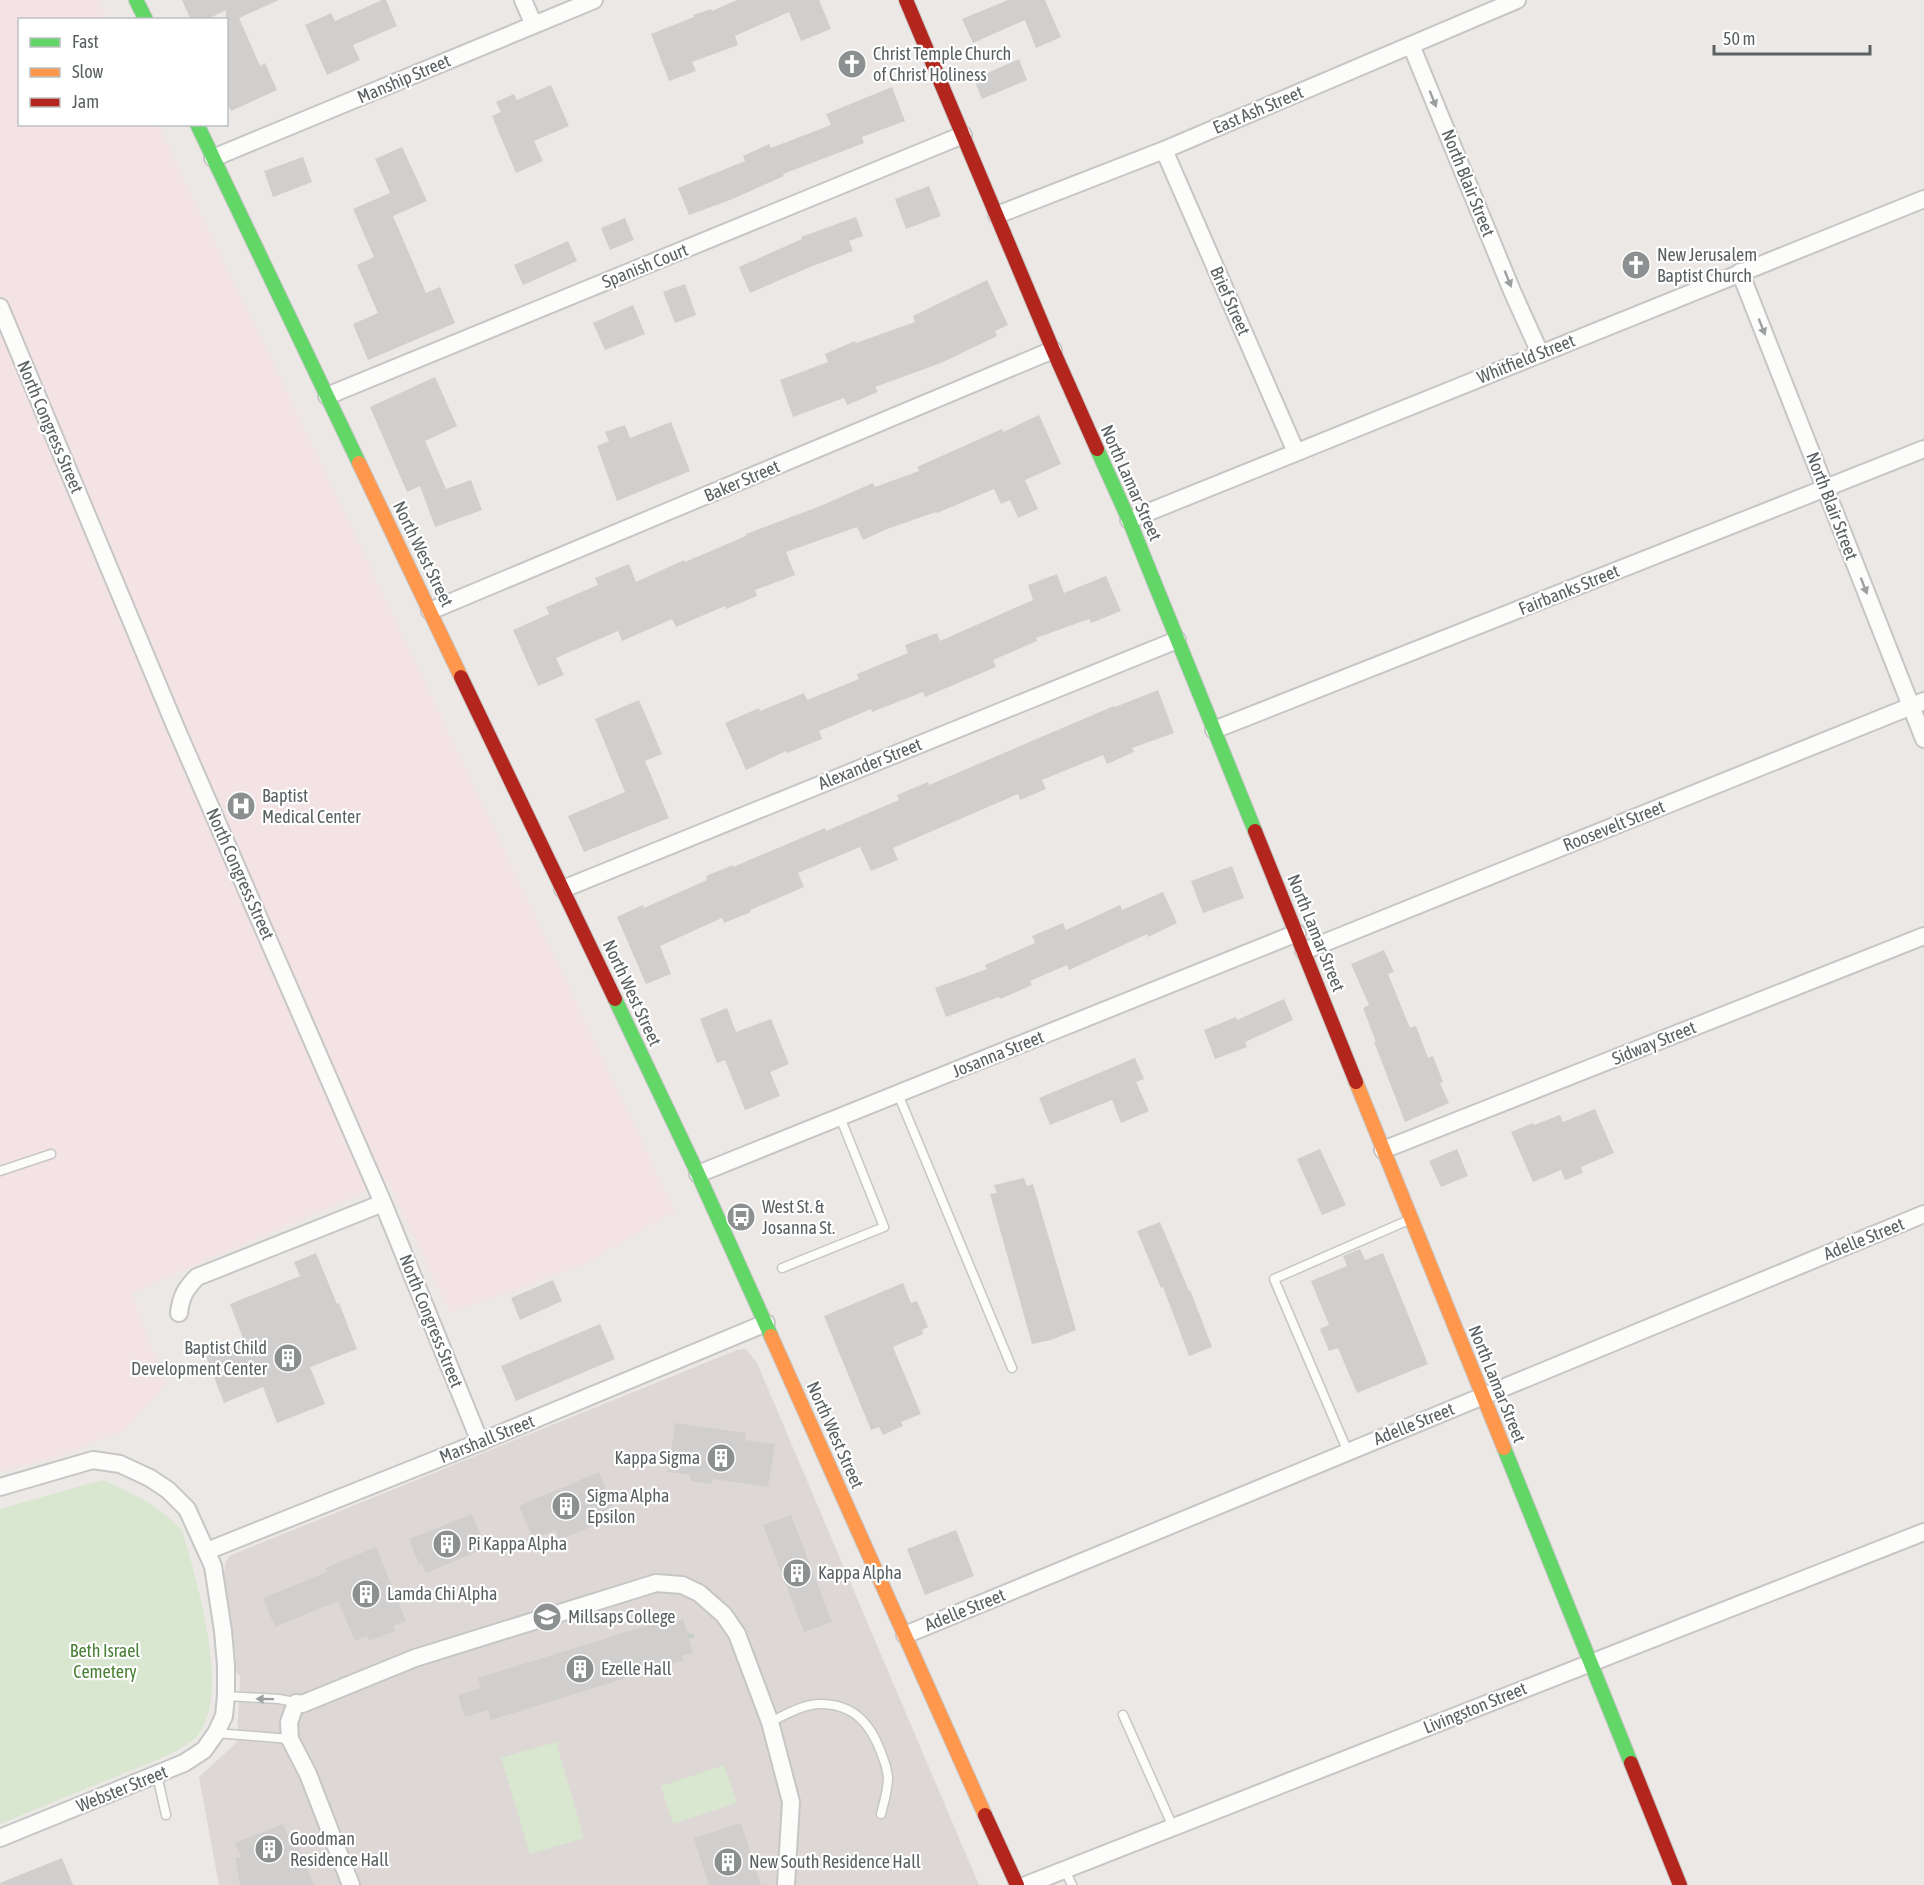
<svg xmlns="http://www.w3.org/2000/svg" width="1924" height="1885" font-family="'Asap Condensed',sans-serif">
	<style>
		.education { fill: #ddd8d5 }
		.medical { fill: #f3e3e5 }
		.green { fill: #d9e6d0 }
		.building { fill: #d1cfce }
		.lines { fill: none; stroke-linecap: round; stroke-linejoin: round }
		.lane-casing { stroke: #c7c6c6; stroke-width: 11 }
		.street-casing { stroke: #c7c6c6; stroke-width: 20 }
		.fast-casing { stroke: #c7c6c6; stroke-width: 16 }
		.slow-casing { stroke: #c7c6c6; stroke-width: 16 }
		.jam-casing { stroke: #c7c6c6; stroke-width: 16 }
		.path { stroke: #c6ccc8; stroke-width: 4; stroke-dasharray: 6 3; stroke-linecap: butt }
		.lane { stroke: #fcfcfb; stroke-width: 8 }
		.street { stroke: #fcfcfb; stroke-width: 16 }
		.fast { stroke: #63d668; stroke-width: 14 }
		.slow { stroke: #ff974d; stroke-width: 14 }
		.jam { stroke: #b3261e; stroke-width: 14 }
		.oneway { fill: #9b9fa0 }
		.labels { text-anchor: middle; stroke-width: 4.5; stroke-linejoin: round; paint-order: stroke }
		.poi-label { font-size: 18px; fill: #5b6163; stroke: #fff; text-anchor: start }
		.street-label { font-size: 18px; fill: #5b6163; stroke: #fff }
		.park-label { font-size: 18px; fill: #498035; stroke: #fff }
	</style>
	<rect width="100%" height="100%" fill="#ebe8e5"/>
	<!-- education -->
	<path class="education" d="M746 1349 757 1363 979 1885H219L199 1777 237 1742 240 1676 234 1670 236 1658 224 1575 225 1564 229 1556 737 1350Z"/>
	<!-- medical -->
	<path class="medical" d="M0 0H99L108 19 20 20V124L158 125 305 429 675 1211 585 1264 450 1313 388 1182 131 1293 166 1384 125 1430 60 1456 0 1472Z"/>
	<!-- green -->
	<path class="green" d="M102 1480C132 1493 160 1506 182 1530 196 1580 228 1682 202 1729 194 1743 180 1749 166 1756L0 1824V1509Z
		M556 1742 584 1838 530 1854 501 1758Z
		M724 1765 737 1803 673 1824 661 1786Z"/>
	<!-- building -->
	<path class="building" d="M182 0H279L239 18 260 66 265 63 277 90 231 111 226 102V10L206 20H191Z
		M382 0H386L397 26 353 45 360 60 327 75 305 25 331 13 335 21Z
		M737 0H819L831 29 801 41 789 12 735 36 738 45 692 62 696 71 669 81 651 34 694 17 693 15 711 9 712 11Z
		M1008 0H1045L1061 37 1036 48 1025 20 973 43 962 19Z
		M1019 59 1027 80 982 99 974 79Z
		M551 85 569 126 534 141 543 161 516 173 492 116 501 112 496 102 514 94 517 100Z
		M892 87 905 121 862 137 864 143 783 174 784 176 730 200 689 215 678 188 745 161 743 156 769 144 771 148 831 125 826 114Z
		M402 147 427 201 393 216 426 293 440 287 455 323 368 360 353 324 378 313 357 265 374 257 353 209 390 193 375 159Z
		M303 157 312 182 273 197 264 171Z
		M929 186 941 216 906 229 895 199Z
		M856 217 863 236 849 241 853 251 810 267 750 293 739 267 802 239 801 237Z
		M625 218 634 240 610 250 601 228Z
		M568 241 577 261 523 285 514 265Z
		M987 280 1008 325 995 331 997 336 941 363 875 387 878 392 847 405 844 398 793 417 780 380 828 362 825 354 855 341 856 343 915 322 913 316Z
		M685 284 696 315 675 323 663 292Z
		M633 305 645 334 605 350 593 323Z
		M435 377 457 426 425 441 446 489 471 480 482 510 435 527 420 486 407 492 370 407Z
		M1039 415 1061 464 1025 480 1038 509 1018 518 1010 500 1001 504 994 489 937 513 936 512 887 529 863 540 857 527 786 552 795 575 755 590 757 596 726 609 725 606 676 627 672 619 622 641 618 631 556 658 564 675 538 686 513 630 549 614 546 607 598 585 595 578 629 564 636 582 684 560 685 562 746 536V534L823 505 873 483 875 487 919 471 917 467 1002 429 1003 432Z
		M671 422 690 471 617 501 597 446 609 441 605 432 625 425 630 438Z
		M1057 574 1064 593 1106 576 1121 611 1091 623 1089 619 1036 638 1037 641 993 660 996 667 925 697 923 692 872 712 871 709 819 731 822 739 787 753 786 751 746 770 725 723 759 708 760 711 804 693 807 700 859 679 857 674 908 653 905 645 937 633 940 641 1033 600 1028 585Z
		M1158 690 1174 733 1132 748 1134 752 1107 764 1103 755 1042 780 1046 789 1020 800 1018 794 893 848 898 860 871 871 860 847 798 873 804 887 750 910 751 912 724 923 722 918 660 946 671 974 646 984 617 917 643 905 644 908 707 880 706 876 733 865V867L825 828 826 831 899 800 897 795 928 782 929 785 1114 706 1115 707Z
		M639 700 662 754 645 761 669 818 584 852 568 816 625 792 595 719Z
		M1232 866 1244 898 1203 913 1191 881Z
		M1163 892 1177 923 1148 937 1147 934 1069 970 1067 965 1030 981 1032 985 1000 999 999 997 946 1017 935 988 987 969 985 965 1035 943 1032 936 1063 923 1066 930 1120 905 1122 910Z
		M1384 950 1394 972 1388 974 1410 1028 1416 1026 1428 1058 1433 1056 1443 1082 1440 1083 1449 1103 1405 1122 1374 1042H1376L1363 1008 1369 1005 1351 964Z
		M1284 999 1293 1020 1245 1042 1247 1047 1215 1059 1204 1030 1236 1017 1237 1020Z
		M727 1008 736 1032 771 1019 789 1064 770 1072 780 1096 745 1110 725 1060 717 1063 700 1019Z
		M1135 1058 1144 1079 1136 1082 1149 1111 1121 1123 1112 1100 1050 1125 1039 1098Z
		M1595 1109 1614 1153 1581 1167 1583 1173 1565 1180 1561 1170 1533 1182 1511 1132 1533 1123 1534 1125 1560 1115 1563 1122Z
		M1320 1149 1346 1205 1322 1215 1297 1159Z
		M1457 1149 1468 1176 1441 1187 1429 1161Z
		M1024 1178 1027 1186 1033 1184 1076 1330 1051 1340 1032 1344 990 1194 997 1193 994 1185Z
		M1160 1222 1189 1291 1190 1290 1212 1347 1189 1356 1163 1287 1161 1288 1137 1231Z
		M1360 1249 1365 1260 1383 1253 1428 1364 1357 1393 1338 1348 1329 1351 1320 1329 1329 1325 1311 1281 1347 1266 1343 1256Z
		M316 1253 337 1304 339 1303 357 1349 310 1367 325 1404 277 1423 263 1387 224 1403 206 1356 244 1341 230 1304 300 1276 294 1262Z
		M553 1280 562 1301 520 1320 511 1298Z
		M903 1283 911 1303 917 1301 928 1327 922 1330 923 1334 893 1347 921 1414 901 1422 903 1426 883 1435 879 1427 871 1430 824 1316Z
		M600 1324 615 1359 516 1401 501 1366Z
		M675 1423 746 1433 745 1440 775 1444 768 1487 713 1479 712 1484 690 1481V1475L668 1472Z
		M599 1472 613 1507 590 1517 593 1526 559 1540 555 1530 533 1539 519 1506Z
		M472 1514 486 1548 426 1573 422 1563 419 1564 409 1539Z
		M791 1515 832 1622 804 1632 763 1525Z
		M956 1530 974 1576 925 1595 907 1549Z
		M376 1547 406 1621 393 1626 395 1631 369 1641 367 1636 355 1641 338 1601 275 1627 263 1598 327 1572 325 1568Z
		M671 1618 672 1623 683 1619 688 1635 693 1653 682 1656 684 1660 491 1720 488 1710 465 1717 458 1695 481 1688 478 1678Z
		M741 1823 761 1885H709L694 1838Z
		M283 1824 290 1841 296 1839 314 1885H240L235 1858 241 1857 235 1843Z
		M62 1858 73 1885H0V1883Z"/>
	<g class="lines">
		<!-- lane casing -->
		<g class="lane-casing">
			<path id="lane" d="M898 1094 1012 1368
				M0 1171 51 1154
				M782 1268 884 1227 840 1117
				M1348 1452 1274 1279 1411 1219
				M226 1696 279 1699 299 1703
				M1123 1715 1173 1827
				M770 1722C785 1715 802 1705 818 1704 854 1703 871 1724 882 1755 885 1762 887 1769 888 1777 888 1790 884 1802 881 1814
				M216 1733 290 1739
				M157 1775 166 1815
				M1065 1870 1072 1885"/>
		</g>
		<!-- street casing -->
		<g class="street-casing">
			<path id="street" d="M523 0 534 25
				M1411 45 1512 291 1540 353
				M1164 150 1296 452
				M213 158 594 0
				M997 215 1164 150 1517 0
				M1740 272 1924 739
				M0 307 176 728 383 1203 480 1442
				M327 396 963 135
				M1129 520 1924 199
				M430 611 1053 350
				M1214 730 1924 449
				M563 889 1177 640
				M1304 951 1924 701
				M1383 1150 1924 936
				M698 1174 1297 933
				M179 1313C181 1297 185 1289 197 1277L383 1203
				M0 1487 93 1460 120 1464 150 1478 168 1490 187 1509 213 1566 223 1631 226 1665V1696L224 1716 216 1733 204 1750 184 1763 0 1838
				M207 1551 480 1442 766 1323
				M905 1635 1924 1214
				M351 1885 308 1774 290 1739 289 1722 296 1703 302 1704 415 1658 656 1583 682 1585 699 1593 724 1615 737 1634 770 1722 791 1802 786 1885
				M1026 1885 1924 1532"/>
		</g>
		<!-- fast casing -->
		<g class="fast-casing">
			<path id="fast" d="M136 0 146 20
				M197 124 359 463
				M1097 449 1129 520 1255 831
				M615 999 698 1174 771 1336
				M1504 1448 1631 1763"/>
		</g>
		<!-- slow casing -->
		<g class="slow-casing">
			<path id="slow" d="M359 463 461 677
				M1356 1082 1504 1448
				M771 1336 985 1815"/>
		</g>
		<!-- jam casing -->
		<g class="jam-casing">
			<path id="jam" d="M906 0 1053 350 1097 449
				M461 677 615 999
				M1255 831 1356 1082
				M1631 1763 1680 1885
				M985 1815 1017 1885"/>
		</g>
		<!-- path -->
		<path class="path" d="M688 1635 695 1637"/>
		<!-- lane -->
		<use href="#lane" class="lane"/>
		<!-- street -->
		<use href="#street" class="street"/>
		<!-- fast -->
		<use href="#fast" class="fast"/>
		<!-- slow -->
		<use href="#slow" class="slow"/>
		<!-- jam -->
		<use href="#jam" class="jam"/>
	</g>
	<!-- one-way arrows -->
	<defs><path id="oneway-solid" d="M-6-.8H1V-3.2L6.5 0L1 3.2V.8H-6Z" transform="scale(1.5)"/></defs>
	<g class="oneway">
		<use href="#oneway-solid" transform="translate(1433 99) rotate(68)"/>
		<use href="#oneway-solid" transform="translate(1508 279) rotate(68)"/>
		<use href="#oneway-solid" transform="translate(1762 327) rotate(69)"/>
		<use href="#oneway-solid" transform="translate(1864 586) rotate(69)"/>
		<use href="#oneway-solid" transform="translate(265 1699) rotate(-179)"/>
	</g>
	<!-- icons -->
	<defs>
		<g id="church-disc" transform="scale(1.5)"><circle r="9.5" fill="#8d9090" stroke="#fff"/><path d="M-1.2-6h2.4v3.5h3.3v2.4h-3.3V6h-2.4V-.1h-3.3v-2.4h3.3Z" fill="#fff"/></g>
		<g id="hospital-disc" transform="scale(1.5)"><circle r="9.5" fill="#8d9090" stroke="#fff"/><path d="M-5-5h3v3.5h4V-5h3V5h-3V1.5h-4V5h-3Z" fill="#fff"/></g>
		<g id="bus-disc" transform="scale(1.5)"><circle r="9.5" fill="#8d9090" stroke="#fff"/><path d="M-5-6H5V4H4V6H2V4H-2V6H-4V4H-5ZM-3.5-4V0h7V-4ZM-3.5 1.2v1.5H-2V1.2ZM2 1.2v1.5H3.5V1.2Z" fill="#fff"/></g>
		<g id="building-disc" transform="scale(1.5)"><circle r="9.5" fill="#8d9090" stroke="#fff"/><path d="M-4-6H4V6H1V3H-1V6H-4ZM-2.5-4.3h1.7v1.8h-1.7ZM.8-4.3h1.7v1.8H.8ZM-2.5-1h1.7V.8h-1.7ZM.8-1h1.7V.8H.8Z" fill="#fff"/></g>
		<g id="university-disc" transform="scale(1.5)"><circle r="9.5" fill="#8d9090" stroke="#fff"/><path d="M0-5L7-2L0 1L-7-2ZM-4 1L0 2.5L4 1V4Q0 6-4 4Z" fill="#fff"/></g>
	</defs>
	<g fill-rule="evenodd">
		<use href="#church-disc" x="852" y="64"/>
		<use href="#church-disc" x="1636" y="265"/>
		<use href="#hospital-disc" x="241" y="806"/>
		<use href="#bus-disc" x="741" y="1217"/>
		<use href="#building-disc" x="288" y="1358"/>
		<use href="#building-disc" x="721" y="1458"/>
		<use href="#building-disc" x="566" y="1506"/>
		<use href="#building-disc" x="447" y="1544"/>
		<use href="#building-disc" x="797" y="1573"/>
		<use href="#building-disc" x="366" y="1594"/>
		<use href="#university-disc" x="547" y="1617"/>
		<use href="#building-disc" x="580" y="1669"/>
		<use href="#building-disc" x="269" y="1849"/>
		<use href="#building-disc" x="728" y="1862"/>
	</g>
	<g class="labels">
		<!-- poi labels -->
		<g class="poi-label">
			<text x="873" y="60">Christ Temple Church<tspan x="873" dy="21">of Christ Holiness</tspan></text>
			<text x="1657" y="261">New Jerusalem<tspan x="1657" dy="21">Baptist Church</tspan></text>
			<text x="262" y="802">Baptist<tspan x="262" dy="21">Medical Center</tspan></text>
			<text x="762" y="1213">West St. &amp;<tspan x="762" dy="21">Josanna St.</tspan></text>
			<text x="267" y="1354" text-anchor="end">Baptist Child<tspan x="267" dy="21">Development Center</tspan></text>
			<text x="700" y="1464" text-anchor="end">Kappa Sigma</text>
			<text x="587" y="1502">Sigma Alpha<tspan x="587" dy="21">Epsilon</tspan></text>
			<text x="468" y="1550">Pi Kappa Alpha</text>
			<text x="818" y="1579">Kappa Alpha</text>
			<text x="387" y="1600">Lamda Chi Alpha</text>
			<text x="568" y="1623">Millsaps College</text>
			<text x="601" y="1675">Ezelle Hall</text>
			<text x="290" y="1845">Goodman<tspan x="290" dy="21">Residence Hall</tspan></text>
			<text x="749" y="1868">New South Residence Hall</text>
		</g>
		<!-- street labels -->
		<g class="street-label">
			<text transform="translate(404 79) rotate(-23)" y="6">Manship Street</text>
			<text transform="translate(1258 110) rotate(-23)" y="6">East Ash Street</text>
			<text transform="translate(1468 183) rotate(68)" y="6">North Blair Street</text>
			<text transform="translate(645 266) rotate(-22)" y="6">Spanish Court</text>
			<text transform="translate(1230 301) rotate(66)" y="6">Brief Street</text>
			<text transform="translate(1526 359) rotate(-22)" y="6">Whitfield Street</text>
			<text transform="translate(50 427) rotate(67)" y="6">North Congress Street</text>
			<text transform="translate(742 481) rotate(-23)" y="6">Baker Street</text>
			<text transform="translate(1131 483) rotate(66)" y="6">North Lamar Street</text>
			<text transform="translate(1832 506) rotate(69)" y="6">North Blair Street</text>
			<text transform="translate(423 554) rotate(64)" y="6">North West Street</text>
			<text transform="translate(1569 590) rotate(-22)" y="6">Fairbanks Street</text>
			<text transform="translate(870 764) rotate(-22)" y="6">Alexander Street</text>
			<text transform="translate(1614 826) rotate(-22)" y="6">Roosevelt Street</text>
			<text transform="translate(240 874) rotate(66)" y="6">North Congress Street</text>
			<text transform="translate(1316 933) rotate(68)" y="6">North Lamar Street</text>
			<text transform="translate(632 993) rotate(65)" y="6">North West Street</text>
			<text transform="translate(1654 1043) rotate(-22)" y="6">Sidway Street</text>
			<text transform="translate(998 1054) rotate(-22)" y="6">Josanna Street</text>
			<text transform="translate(1864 1239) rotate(-22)" y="6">Adelle Street</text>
			<text transform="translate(431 1321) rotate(68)" y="6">North Congress Street</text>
			<text transform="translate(1497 1384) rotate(68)" y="6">North Lamar Street</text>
			<text transform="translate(1414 1424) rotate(-22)" y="6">Adelle Street</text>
			<text transform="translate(835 1435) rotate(66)" y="6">North West Street</text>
			<text transform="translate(487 1439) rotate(-22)" y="6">Marshall Street</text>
			<text transform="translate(965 1610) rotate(-22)" y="6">Adelle Street</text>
			<text transform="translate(1475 1708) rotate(-22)" y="6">Livingston Street</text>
			<text transform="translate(122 1789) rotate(-22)" y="6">Webster Street</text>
		</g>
		<!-- park labels -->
		<g class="park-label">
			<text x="105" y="1657">Beth Israel<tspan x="105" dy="21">Cemetery</tspan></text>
		</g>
	</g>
	<!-- legend -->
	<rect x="18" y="18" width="210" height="108" fill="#ffffff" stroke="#bdc0c1" stroke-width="1.5"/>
	<rect x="30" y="38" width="30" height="9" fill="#63d668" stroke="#bdc0c1" stroke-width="1.5"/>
	<text x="72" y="48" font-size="18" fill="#5b6163">Fast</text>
	<rect x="30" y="68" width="30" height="9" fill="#ff974d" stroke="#bdc0c1" stroke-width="1.5"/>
	<text x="72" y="78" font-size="18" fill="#5b6163">Slow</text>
	<rect x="30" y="98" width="30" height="9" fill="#b3261e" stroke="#bdc0c1" stroke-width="1.5"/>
	<text x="72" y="108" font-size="18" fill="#5b6163">Jam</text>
	<!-- scale -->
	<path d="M1714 45v9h156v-9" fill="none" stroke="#5b6163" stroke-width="3"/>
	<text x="1723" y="45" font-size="18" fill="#5b6163" stroke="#ffffff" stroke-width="4.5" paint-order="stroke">50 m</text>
</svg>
